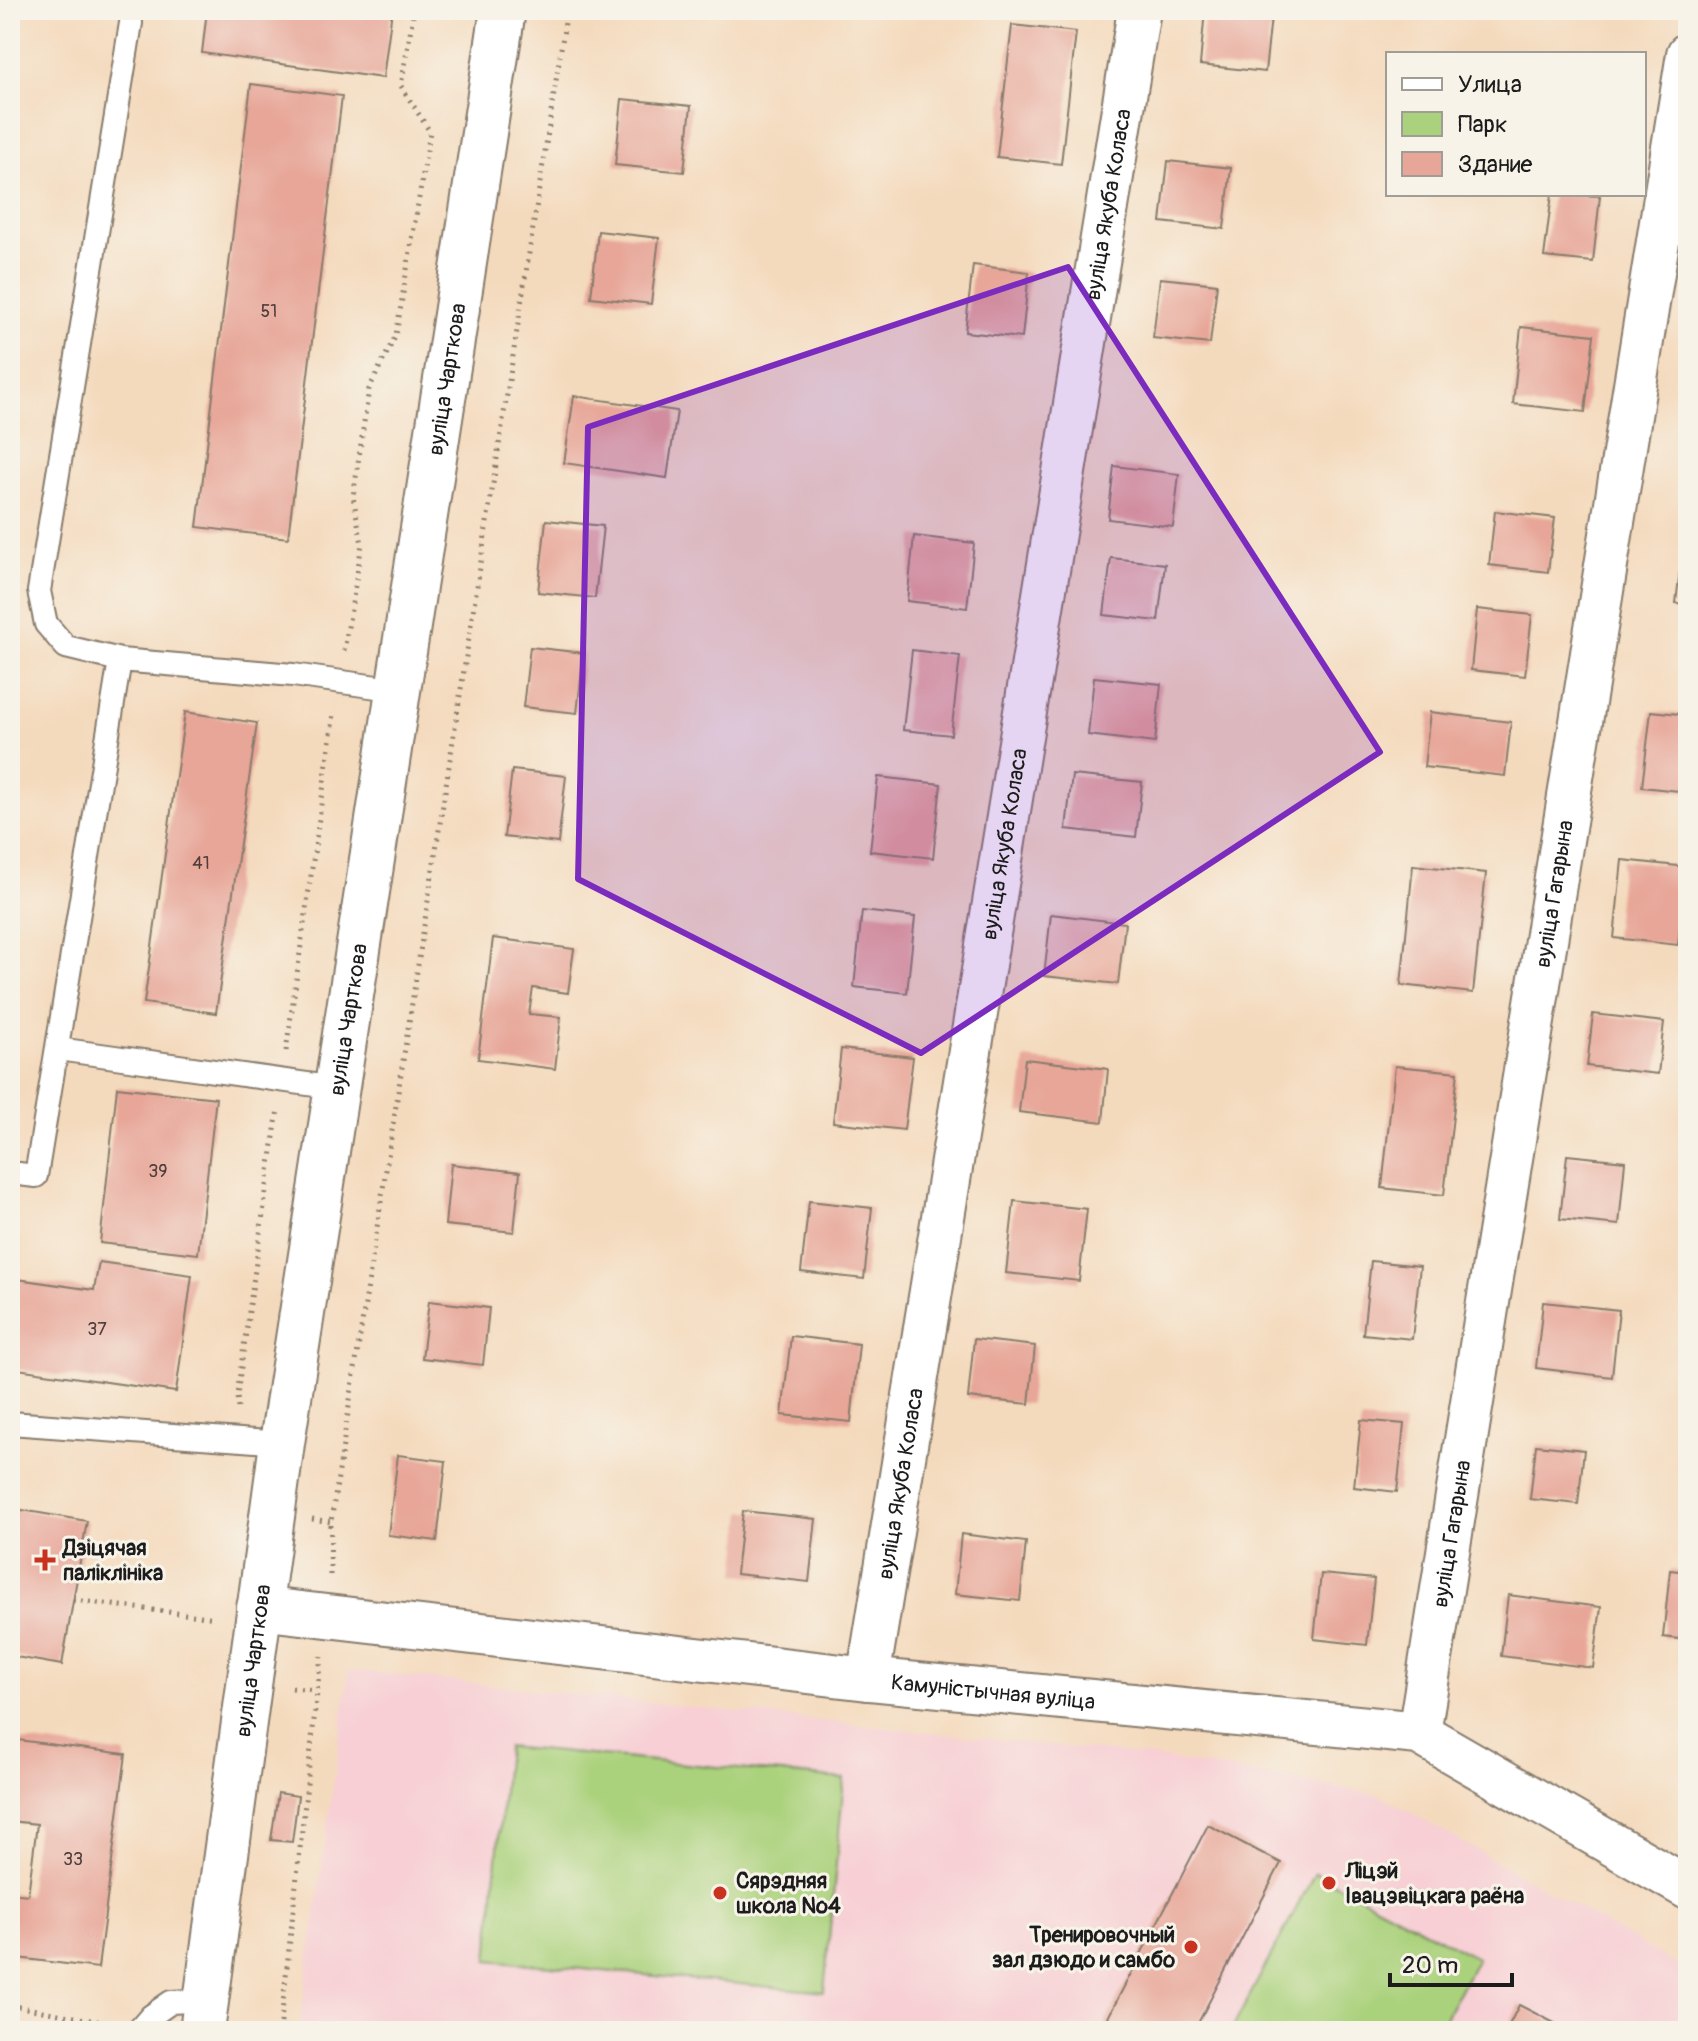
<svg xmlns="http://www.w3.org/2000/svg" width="1698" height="2041" font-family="Pangolin,sans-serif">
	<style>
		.built { fill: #f7cfd4 }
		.green { fill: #aad17c; stroke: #63764c; stroke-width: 2 }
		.building { fill: #e7a698 }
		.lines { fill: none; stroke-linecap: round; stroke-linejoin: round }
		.lane-casing { stroke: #887b6c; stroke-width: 26 }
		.street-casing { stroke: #887b6c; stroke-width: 46 }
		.primary-casing { stroke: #887b6c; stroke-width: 48 }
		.path { stroke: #887b6c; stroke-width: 5; stroke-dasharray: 2 6; stroke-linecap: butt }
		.lane { stroke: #fff; stroke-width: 22 }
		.street { stroke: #fff; stroke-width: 42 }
		.primary { stroke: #fff; stroke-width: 44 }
		.marked { fill: #7b2cbf; fill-opacity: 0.2; stroke: #7b2cbf; stroke-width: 6; stroke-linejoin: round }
		.poi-dot { fill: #c8321e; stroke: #f7f3e8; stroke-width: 3 }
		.labels { text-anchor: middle; stroke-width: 6; stroke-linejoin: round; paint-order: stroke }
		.number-label { font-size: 18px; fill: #4f3e3b }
		.street-label { font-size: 22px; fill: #1c1c1c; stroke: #f7f3e8 }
		.poi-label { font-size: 22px; font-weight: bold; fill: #1c1c1c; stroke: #f7f3e8; text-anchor: start }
	</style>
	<rect width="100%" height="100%" fill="#f7f3e8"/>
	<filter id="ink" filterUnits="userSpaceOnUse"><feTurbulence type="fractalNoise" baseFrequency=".0125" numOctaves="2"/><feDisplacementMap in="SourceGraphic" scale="16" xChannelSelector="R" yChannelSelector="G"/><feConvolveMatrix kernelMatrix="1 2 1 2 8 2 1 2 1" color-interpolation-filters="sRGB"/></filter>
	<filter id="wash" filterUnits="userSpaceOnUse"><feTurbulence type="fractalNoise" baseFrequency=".006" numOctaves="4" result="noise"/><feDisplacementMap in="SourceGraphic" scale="32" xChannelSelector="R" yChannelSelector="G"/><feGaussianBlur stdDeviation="1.8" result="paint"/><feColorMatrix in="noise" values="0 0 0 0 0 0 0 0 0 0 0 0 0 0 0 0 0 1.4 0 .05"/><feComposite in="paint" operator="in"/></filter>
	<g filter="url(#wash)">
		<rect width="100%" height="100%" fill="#f4dabd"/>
		<!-- built -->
		<path class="built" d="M349 1670 1149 1756 1380 1795 1688 1971V2031H299Z"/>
		<!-- green -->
		<path class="green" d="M507 1747 844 1779 824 1992 488 1960Z
			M1315 1873 1477 1958 1438 2031H1231Z"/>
		<g id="blocks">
			<!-- building -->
			<path class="building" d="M207 10H392L383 78 202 53Z
				M650 10H692L691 17 650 12Z
				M1205 10 1271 17 1265 72 1200 65Z
				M1012 25 1076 32 1061 164 997 157Z
				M251 84 342 96 288 538 197 527Z
				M622 99 691 106 684 172 615 165Z
				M1168 161 1231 168 1224 229 1161 222Z
				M1552 194 1600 196 1593 262 1544 257Z
				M598 231 659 238 651 304 591 297Z
				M973 265 1029 272 1022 338 965 332Z
				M1160 278 1217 284 1210 344 1153 338Z
				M1521 327 1594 335 1585 412 1513 404Z
				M574 396 677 411 667 478 564 463Z
				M1114 466 1179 474 1173 527 1108 519Z
				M1495 511 1555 518 1548 572 1489 565Z
				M546 520 603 526 595 598 538 592Z
				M1685 528H1688V604L1676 603Z
				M914 536 974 543 967 608 907 601Z
				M1111 558 1165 564 1158 621 1104 615Z
				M1477 609 1532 615 1525 676 1471 670Z
				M530 647 584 653 577 713 523 707Z
				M912 650 960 656 951 735 903 730Z
				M1094 677 1161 684 1155 743 1088 735Z
				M1651 711 1688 715V792L1642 787Z
				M185 712 257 723 216 1013 144 1003Z
				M1430 712 1511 722 1505 776 1424 767Z
				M512 770 566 776 558 843 504 837Z
				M1072 775 1142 782 1136 837 1066 829Z
				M878 777 941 784 933 858 870 851Z
				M1622 860 1687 867 1678 945 1614 938Z
				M1413 865 1486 873 1473 993 1401 985Z
				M862 911 915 917 907 993 854 987Z
				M1051 914 1125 923 1118 984 1044 976Z
				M493 938 574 949 568 993 533 988 529 1014 561 1017 555 1069 478 1059Z
				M1593 1014 1664 1022 1658 1074 1587 1066Z
				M841 1049 913 1057 904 1130 833 1122Z
				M1025 1059 1108 1069 1103 1122 1019 1112Z
				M1395 1066 1458 1072 1444 1195 1382 1188Z
				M117 1087 216 1098 198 1254 100 1243Z
				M1567 1155 1625 1161 1619 1225 1560 1219Z
				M451 1164 520 1172 514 1232 445 1225Z
				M809 1201 872 1208 864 1279 801 1272Z
				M1014 1201 1087 1209 1079 1281 1006 1273Z
				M1371 1261 1420 1266 1412 1339 1363 1334Z
				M99 1262 192 1275 176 1392 10 1368V1278L94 1290Z
				M429 1301 489 1308 483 1365 422 1358Z
				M1543 1302 1619 1310 1612 1377 1536 1368Z
				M791 1336 859 1344 851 1422 782 1415Z
				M974 1339 1035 1346 1029 1404 968 1398Z
				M1361 1420 1404 1424 1397 1492 1354 1487Z
				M1536 1445 1584 1450 1578 1504 1530 1499Z
				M398 1455 446 1461 437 1541 388 1535Z
				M10 1508 87 1521 62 1665 10 1656Z
				M743 1511 816 1519 809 1582 736 1574Z
				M961 1534 1026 1542 1020 1601 955 1594Z
				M1670 1570 1688 1572V1640L1663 1637Z
				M1321 1574 1374 1579 1367 1645 1314 1639Z
				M1508 1595 1601 1607 1593 1668 1501 1656Z
				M10 1739 126 1754 98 1968 10 1957V1893L28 1895 37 1824 10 1821Z
				M278 1793 298 1796 292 1842 271 1840Z
				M1208 1825 1281 1863 1194 2031H1101Z
				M1519 2005 1570 2031H1506Z"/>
		</g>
	</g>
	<g filter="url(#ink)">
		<use href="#blocks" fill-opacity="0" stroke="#887b6c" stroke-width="2"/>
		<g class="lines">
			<!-- lane casing -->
			<g class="lane-casing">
				<path id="lane" d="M120 660 66 647 46 624 39 591 131 23
					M58 1049 336 1088
					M10 1173 36 1176 120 660 293 675 398 690
					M10 1423 282 1443
					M138 2031 151 2016 171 2002 206 2000"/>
			</g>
			<!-- street casing -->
			<g class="street-casing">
				<g id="street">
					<path id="s1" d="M258 1608 868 1679 1419 1733 1688 1888"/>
					<path id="s2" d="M868 1679 1139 10"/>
					<path id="s3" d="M1419 1733 1688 54"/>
				</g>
			</g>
			<!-- primary casing -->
			<g class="primary-casing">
				<g id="primary">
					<path id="s4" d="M202 2031 282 1443 503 10"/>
				</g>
			</g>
			<!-- path -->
			<path class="path" d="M344 651 362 544 353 497 369 389 396 335 430 132 401 86 414 10
				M286 1051 334 713
				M238 1408 237 1395 278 1109
				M312 1519 331 1522
				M330 1575 331 1522 567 10
				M73 1600 215 1618
				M292 1688 316 1690
				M10 2005 107 2023
				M280 2031 321 1656"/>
			<!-- lane -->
			<use href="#lane" class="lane"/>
			<!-- street -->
			<use href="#street" class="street"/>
			<!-- primary -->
			<use href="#primary" class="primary"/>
		</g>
	</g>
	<!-- marked area -->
	<path class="marked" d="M1068 267 1380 752 921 1053 578 879 588 427Z"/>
	<!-- markers -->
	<g class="poi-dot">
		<path d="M41 1548h8v8h8v8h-8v8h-8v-8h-8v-8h8z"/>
		<circle cx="1329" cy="1883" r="8"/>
		<circle cx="720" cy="1893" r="8"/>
		<circle cx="1191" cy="1947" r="8"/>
	</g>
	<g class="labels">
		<!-- number labels -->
		<g class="number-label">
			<text x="269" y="317">51</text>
			<text x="201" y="869">41</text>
			<text x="158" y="1177">39</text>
			<text x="97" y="1335">37</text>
			<text x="73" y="1865">33</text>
		</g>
		<!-- street labels -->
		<g class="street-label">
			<text dy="8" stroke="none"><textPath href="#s2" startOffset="1494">вуліца Якуба Коласа</textPath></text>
			<text dy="8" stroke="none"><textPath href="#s4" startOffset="1670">вуліца Чарткова</textPath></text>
			<text dy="8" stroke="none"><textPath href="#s2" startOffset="846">вуліца Якуба Коласа</textPath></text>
			<text dy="8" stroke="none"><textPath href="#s3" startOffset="850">вуліца Гагарына</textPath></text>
			<text dy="8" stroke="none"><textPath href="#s4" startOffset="1022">вуліца Чарткова</textPath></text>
			<text dy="8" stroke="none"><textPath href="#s2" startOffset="198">вуліца Якуба Коласа</textPath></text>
			<text dy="8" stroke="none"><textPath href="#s3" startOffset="202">вуліца Гагарына</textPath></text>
			<text dy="8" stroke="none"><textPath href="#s4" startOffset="374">вуліца Чарткова</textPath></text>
			<text dy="8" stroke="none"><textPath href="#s1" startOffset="740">Камуністычная вуліца</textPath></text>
		</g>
		<!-- poi labels -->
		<g class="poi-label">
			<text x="63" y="1555">Дзіцячая<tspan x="63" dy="25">паліклініка</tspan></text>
			<text x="1345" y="1878">Ліцэй<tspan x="1345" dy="25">Івацэвіцкага раёна</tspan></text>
			<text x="736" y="1888">Сярэдняя<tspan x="736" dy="25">школа №4</tspan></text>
			<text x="1175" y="1942" text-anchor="end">Тренировочный<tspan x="1175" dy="25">зал дзюдо и самбо</tspan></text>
		</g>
	</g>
	<!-- margin -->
	<rect width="1698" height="2041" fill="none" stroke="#f7f3e8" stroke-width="40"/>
	<!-- legend -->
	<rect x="1386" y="52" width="260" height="144" fill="#f7f3e8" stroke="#9f9d96" stroke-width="2"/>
	<rect x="1402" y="78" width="40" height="12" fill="#ffffff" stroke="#9f9d96" stroke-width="2"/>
	<text x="1458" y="92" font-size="24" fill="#1c1c1c">Улица</text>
	<rect x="1402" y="112" width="40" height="24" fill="#aad17c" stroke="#9f9d96" stroke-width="2"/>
	<text x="1458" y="132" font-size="24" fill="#1c1c1c">Парк</text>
	<rect x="1402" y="152" width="40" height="24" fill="#e7a698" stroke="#9f9d96" stroke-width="2"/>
	<text x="1458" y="172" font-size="24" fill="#1c1c1c">Здание</text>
	<!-- scale -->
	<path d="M1390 1973v12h122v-12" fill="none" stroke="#1c1c1c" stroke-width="4"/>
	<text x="1402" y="1973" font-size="24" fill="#1c1c1c" stroke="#f7f3e8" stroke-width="6" paint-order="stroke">20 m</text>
</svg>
